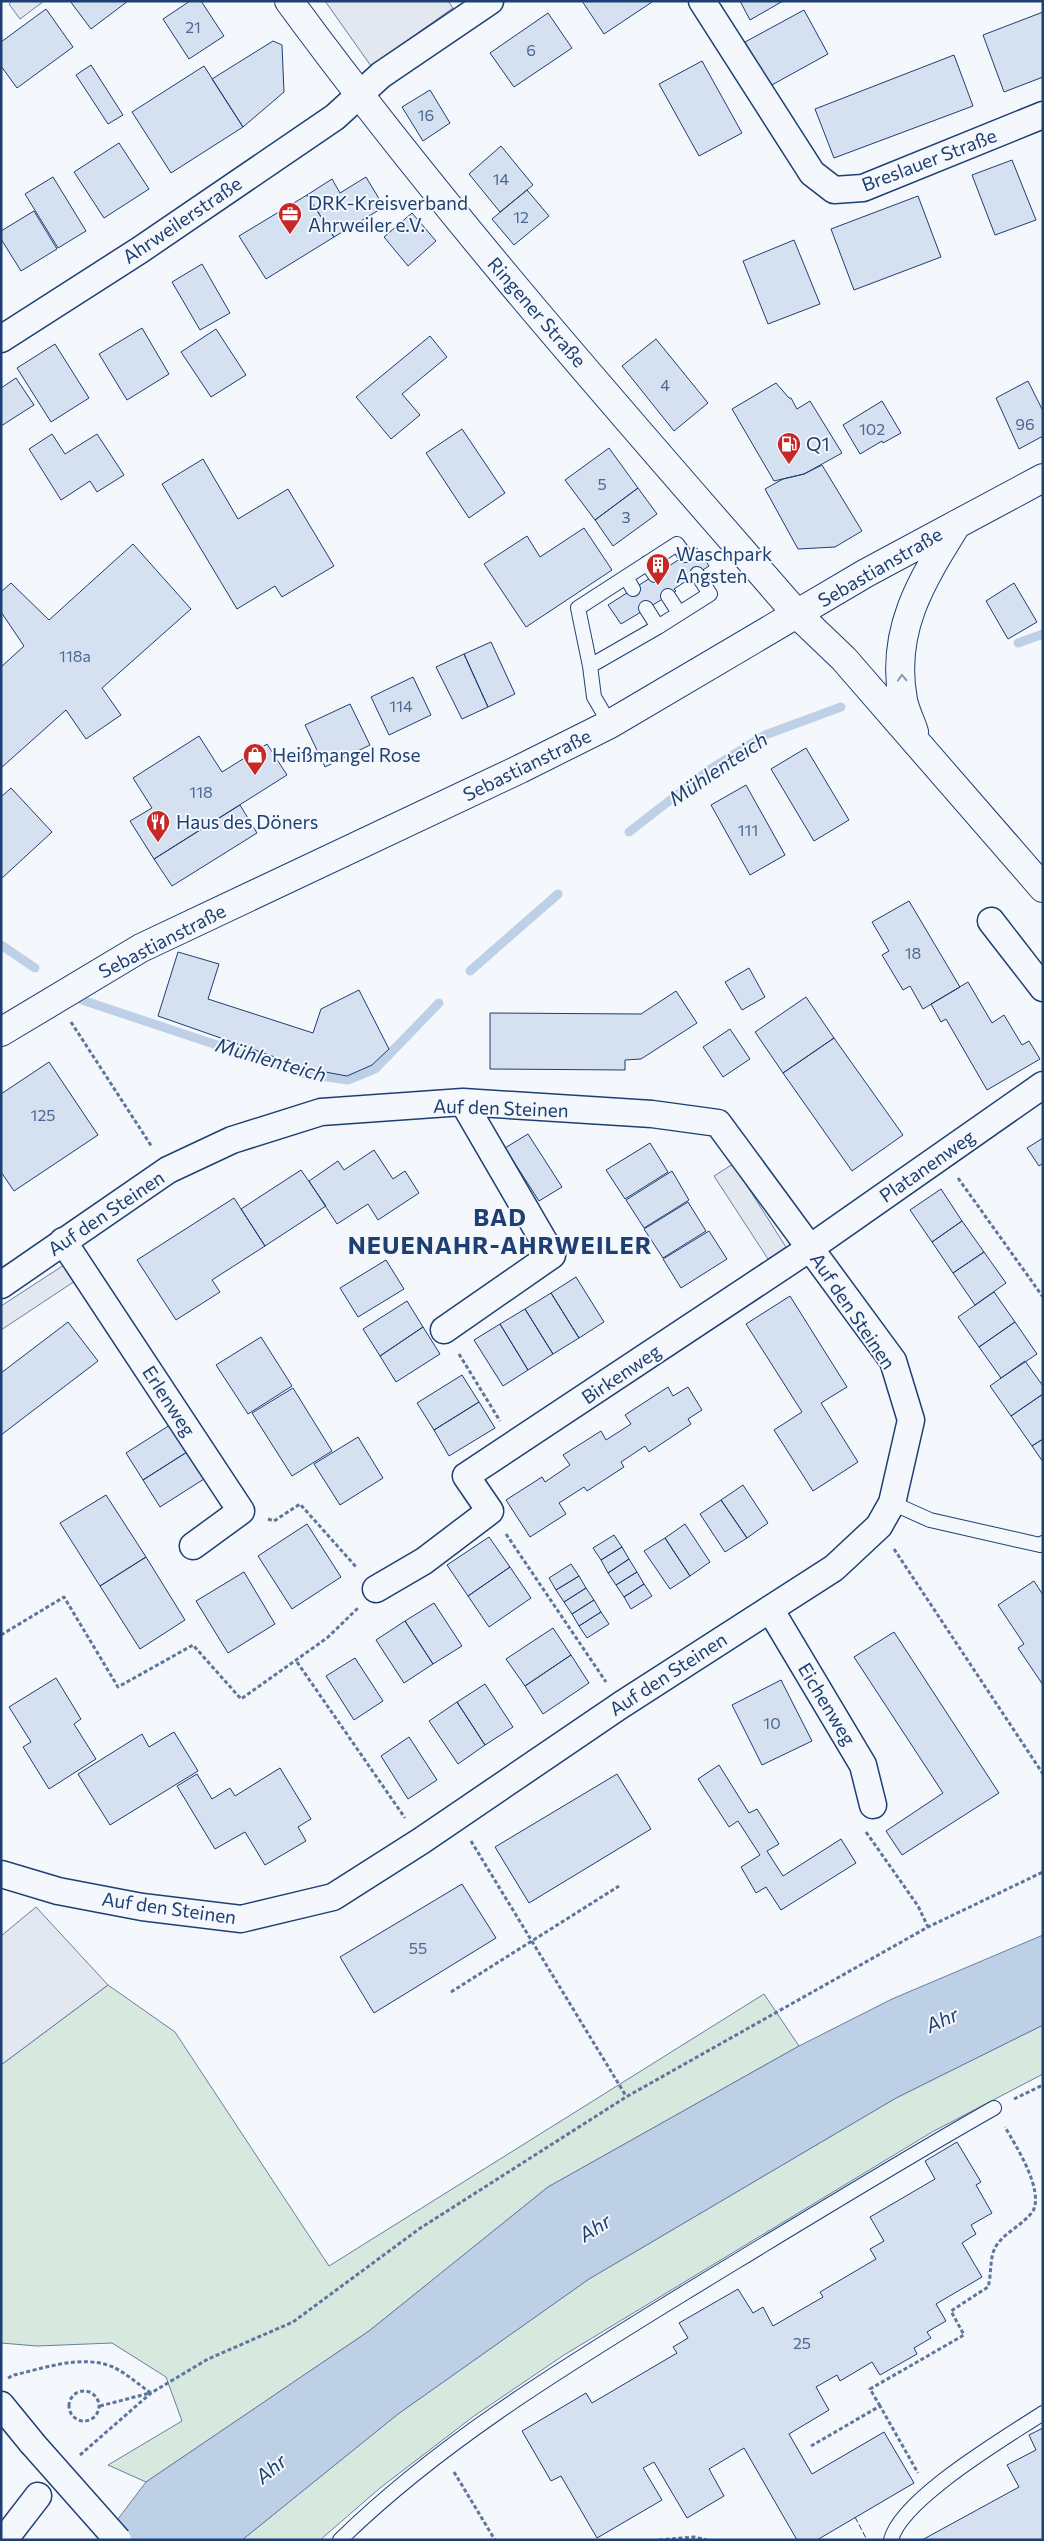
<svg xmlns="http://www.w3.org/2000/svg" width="1044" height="2541" font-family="Commissioner,sans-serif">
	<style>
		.green { fill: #d7e8df; stroke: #687fa3 }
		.parking { fill: #e3e8f0; stroke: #687fa3 }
		.water { fill: #bed0e5; stroke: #687fa3 }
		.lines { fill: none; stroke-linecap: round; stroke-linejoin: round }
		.stream { stroke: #bed0e5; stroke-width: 9 }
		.building { fill: #d5e0f0; stroke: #1d3f73 }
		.lane-casing { stroke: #1d3f73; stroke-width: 16 }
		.street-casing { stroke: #1d3f73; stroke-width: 29 }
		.secondary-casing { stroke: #1d3f73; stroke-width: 30 }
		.path { stroke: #5e769c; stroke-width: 3; stroke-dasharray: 4 2.5; stroke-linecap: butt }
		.lane { stroke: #f4f7fb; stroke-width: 14 }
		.street { stroke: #f4f7fb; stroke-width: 26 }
		.secondary { stroke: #f4f7fb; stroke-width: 28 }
		.street-bridge-casing { stroke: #1d3f73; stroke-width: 29; stroke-linecap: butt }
		.street-bridge { stroke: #f4f7fb; stroke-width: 26 }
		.fence { stroke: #1d3f73; stroke-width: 1; stroke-dasharray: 6 2.5; stroke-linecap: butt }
		.oneway { stroke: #889bb7 }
		.labels { text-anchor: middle; stroke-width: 4; stroke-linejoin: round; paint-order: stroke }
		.number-label { font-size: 16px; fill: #4b6792 }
		.street-label { font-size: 19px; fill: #1d3f73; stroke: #f4f7fb }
		.poi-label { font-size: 19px; fill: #1d3f73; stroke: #f4f7fb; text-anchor: start }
		.water-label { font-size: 20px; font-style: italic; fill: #1d3f73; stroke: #f4f7fb }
		.district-label { font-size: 24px; font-weight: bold; letter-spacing: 1px; fill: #1d3f73; stroke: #f4f7fb }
	</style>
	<rect width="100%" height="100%" fill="#f4f7fb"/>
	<!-- green -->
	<path class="green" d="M108 1985 175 2032 329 2266 764 1994 799 2046 548 2187 369 2331 146 2482 108 2465 182 2421 166 2377 112 2343 37 2346 1 2343V2065Z
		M1043 2025V2074L932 2132 564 2355 474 2416 380 2488 320 2540H242L398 2414 589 2279 896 2098Z"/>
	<!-- parking -->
	<path class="parking" d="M12 1H44L20 19 9 4Z
		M325 1H448L453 8 371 66Z
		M733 1164 786 1247 768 1259 714 1176Z
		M64 1265 75 1281 1 1330V1306Z
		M36 1907 108 1985 1 2065V1936Z"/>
	<!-- water -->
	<path class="water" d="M1043 1935V2025L896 2098 589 2279 398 2414 242 2540H102L146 2482 369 2331 548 2187 799 2046 892 1999Z"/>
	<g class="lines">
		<!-- stream -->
		<path class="stream" d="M1018 643 1043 634
			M629 832 709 770 765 735 841 707
			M1 945 35 968
			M470 971 558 894
			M79 999 301 1073 348 1080 375 1069 439 1003"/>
	</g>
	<!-- building -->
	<path class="building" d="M70 1H128L91 29Z
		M190 1H201L224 36 189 59 163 19Z
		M582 1H651L652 2 604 34Z
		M740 1H783L750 20Z
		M46 9 73 47 17 88 1 66V42Z
		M804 10 828 54 770 86 745 42Z
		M1043 12V77L1004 92 983 35Z
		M548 13 572 48 514 87 490 53Z
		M273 41 282 45 284 92 243 127 212 79Z
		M954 55 973 106 834 158 815 109Z
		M702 61 742 133 699 156 659 84Z
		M91 65 123 115 108 124 76 75Z
		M204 66 243 127 171 173 132 112Z
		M430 90 450 123 423 141 402 107Z
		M119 143 149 189 104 218 74 172Z
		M501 146 533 185 500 212 469 174Z
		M1012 160 1036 220 995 235 972 175Z
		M53 177 86 231 58 248 25 194Z
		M366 177 384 207 334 237 307 195 332 179 340 193Z
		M527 190 549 216 514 245 492 219Z
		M307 195 334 237 266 279 239 236Z
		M918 196 941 257 854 290 831 229Z
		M34 211 57 249 21 271 1 239V231Z
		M412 213 436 241 408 266 384 237Z
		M794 240 820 304 768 324 743 261Z
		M202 264 230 313 200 330 172 282Z
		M142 328 169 374 127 400 99 354Z
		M216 329 246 375 211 397 181 352Z
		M430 336 447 357 402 394 420 415 391 439 356 397Z
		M656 339 708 403 674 431 622 366Z
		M55 344 89 398 51 422 17 368Z
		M16 378 34 405 1 426V388Z
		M1028 381 1043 411V436L1019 449 996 398Z
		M776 383 789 398H791L797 409 810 401 842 453 804 474 774 481 732 409Z
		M882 401 901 433 883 443 882 441 860 454 843 425Z
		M462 429 505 493 469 518 426 453Z
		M52 434 65 454 97 434 124 475 97 492 90 481 61 500 29 449Z
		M609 448 638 488 595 520 565 480Z
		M203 459 238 519 288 489 334 566 282 597 275 586 237 609 162 484Z
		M822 465 862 531 835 547 798 549 765 489 783 479 804 474Z
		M638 488 657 514 613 546 595 520Z
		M584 528 612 570 526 627 484 564 527 536 540 557Z
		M133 544 191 609 102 688 121 715 86 739 66 710 1 768V667L24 646 1 612V592L11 583 49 620Z
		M697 548 709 566 674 589 676 591 621 624 608 605Z
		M1014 583 1037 622 1008 639 986 601Z
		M491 642 515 694 488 707 464 654Z
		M464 654 488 707 462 719 436 667Z
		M413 677 431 715 389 735 371 697Z
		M350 704 370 745 325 767 305 725Z
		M199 736 222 772 267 744 287 775 154 859 130 821 152 808 133 778Z
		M806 748 849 820 814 841 771 769Z
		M746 785 785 855 750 875 711 805Z
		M11 788 52 832 1 879V797Z
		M240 805 257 833 172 886 154 859Z
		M909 901 960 987 923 1009 910 986 903 990 882 955 889 951 872 922Z
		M178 952 219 964 208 999 313 1033 321 1009 359 990 389 1049 372 1065 347 1076 309 1069 158 1016Z
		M749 968 765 997 742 1010 725 982Z
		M968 982 992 1023 1004 1015 1022 1045 1029 1041 1040 1059 987 1090 946 1019 941 1022 931 1004Z
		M676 991 697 1023 641 1059 625 1060V1070L490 1069V1013L641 1014Z
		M806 997 834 1038 783 1073 755 1032Z
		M730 1029 750 1059 723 1077 703 1047Z
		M834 1038 903 1135 852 1171 783 1073Z
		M49 1062 98 1135 14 1191 1 1172V1094Z
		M528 1134 562 1187 539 1201 505 1148Z
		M1043 1138V1163L1039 1166 1027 1148Z
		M650 1143 668 1172 625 1199 606 1170Z
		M374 1150 393 1179 405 1171 419 1193 378 1220 368 1204 337 1224 309 1181 338 1161 344 1170Z
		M301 1170 326 1206 265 1246 241 1209Z
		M672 1171 689 1200 644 1228 626 1200Z
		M941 1189 962 1221 932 1242 910 1210Z
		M234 1198 265 1246 212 1280 220 1292 176 1320 137 1260Z
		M688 1202 706 1231 663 1258 644 1229Z
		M962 1221 984 1252 953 1273 932 1242Z
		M709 1231 727 1259 681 1288 663 1259Z
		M984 1252 1006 1283 975 1305 953 1273Z
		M386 1260 404 1289 358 1317 340 1288Z
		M576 1277 604 1322 579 1338 551 1293Z
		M994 1292 1015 1322 979 1347 958 1317Z
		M551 1293 579 1338 553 1354 525 1309Z
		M790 1296 847 1387 821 1403 858 1462 813 1491 774 1430 802 1412 746 1324Z
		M407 1301 423 1327 380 1356 363 1329Z
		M525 1309 553 1354 528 1370 500 1324Z
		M68 1322 98 1361 1 1435V1373Z
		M1015 1322 1037 1354 1001 1378 979 1347Z
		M500 1324 528 1370 503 1386 474 1340Z
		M423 1327 440 1354 396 1382 380 1356Z
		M261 1337 292 1386 248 1414 216 1365Z
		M1025 1361 1043 1386V1394L1011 1416 990 1386Z
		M462 1375 479 1402 434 1430 417 1403Z
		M668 1387 673 1396 688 1387 702 1410 688 1419 691 1424 649 1452 645 1446 621 1462 624 1467 587 1491 584 1487 559 1503 566 1514 530 1537 506 1500 542 1477 545 1482 570 1465 563 1455 601 1431 606 1440 631 1424 625 1415Z
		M293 1388 332 1451 292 1476 252 1413Z
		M1043 1394V1439L1032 1446 1011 1416Z
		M479 1402 495 1428 449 1456 434 1430Z
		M170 1425 187 1452 143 1480 126 1453Z
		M358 1437 383 1478 340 1505 314 1464Z
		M1043 1439V1462L1032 1446Z
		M187 1452 204 1479 160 1507 143 1480Z
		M743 1485 768 1523 747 1538 721 1500Z
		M106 1495 146 1557 100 1586 60 1523Z
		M721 1500 747 1538 725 1552 700 1514Z
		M307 1524 341 1577 292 1609 258 1556Z
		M685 1524 710 1562 690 1576 665 1538Z
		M614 1535 622 1547 601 1560 593 1548Z
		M489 1537 510 1567 468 1596 447 1565Z
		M665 1538 690 1576 670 1589 644 1551Z
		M622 1547 629 1559 608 1573 601 1560Z
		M146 1557 185 1620 140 1649 100 1586Z
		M629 1559 637 1572 616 1585 608 1573Z
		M571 1564 579 1576 556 1590 549 1578Z
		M510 1567 531 1598 489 1627 468 1596Z
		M244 1572 275 1624 228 1653 196 1601Z
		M637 1572 644 1584 624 1597 616 1585Z
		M579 1576 586 1588 564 1602 556 1590Z
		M1034 1581 1043 1595V1685L1018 1648 1024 1644 998 1605Z
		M644 1584 652 1596 631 1609 624 1597Z
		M586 1588 594 1600 572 1614 564 1602Z
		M594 1600 601 1612 579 1626 572 1614Z
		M434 1603 462 1646 433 1664 405 1621Z
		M601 1612 609 1624 587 1638 579 1626Z
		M405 1621 433 1664 404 1683 376 1640Z
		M553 1628 571 1655 525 1686 506 1659Z
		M894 1632 999 1793 902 1855 886 1831 943 1793 854 1657Z
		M571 1655 589 1683 543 1714 525 1686Z
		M355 1658 383 1701 354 1720 326 1676Z
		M56 1678 81 1719 74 1724 96 1759 49 1789 23 1747 31 1742 9 1707Z
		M781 1680 812 1741 762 1765 732 1705Z
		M485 1684 513 1727 485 1745 457 1702Z
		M457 1702 485 1745 458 1764 429 1721Z
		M174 1732 198 1771 110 1825 78 1774 142 1734 149 1747Z
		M409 1737 437 1780 408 1799 381 1756Z
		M719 1765 749 1813 757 1809 779 1844 767 1851 783 1876 841 1839 856 1863 781 1910 766 1887 756 1893 741 1867 760 1855 738 1821 729 1827 698 1779Z
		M280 1768 311 1819 298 1827 306 1841 265 1865 245 1832 215 1849 177 1786 197 1774 212 1799 230 1788 235 1796Z
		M617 1774 651 1829 529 1903 495 1847Z
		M462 1884 496 1938 374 2013 340 1957Z
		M957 2142 981 2182 976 2185 992 2213 971 2225 976 2234 962 2243 982 2277 936 2304 946 2321 927 2332 931 2338 914 2348 917 2354 880 2375 872 2362 840 2381 837 2375 816 2387 829 2410 789 2434 812 2474 884 2432 914 2483 817 2540H797L744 2448 709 2469 724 2496 687 2518 654 2462 643 2468 662 2500 597 2538 561 2476 551 2481 522 2431 586 2393 592 2403 677 2353 673 2347 688 2338 679 2323 738 2289 753 2313 763 2307 773 2326 823 2297 820 2292 876 2259 870 2249 884 2241 870 2217 935 2179 925 2161Z
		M1043 2428V2540H922L1019 2487 1007 2465 1036 2450 1029 2435Z"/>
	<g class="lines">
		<!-- lane casing -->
		<g class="lane-casing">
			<path id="lane" d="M685 555 677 544 578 608 590 666 658 627 710 594 697 574
				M647 563 655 575
				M626 577 633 589
				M668 596 679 613
				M646 608 658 627
				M590 666 594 697 610 724
				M892 1503 930 1520 1040 1545 1043 1543
				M340 2540C441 2441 566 2366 686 2292 788 2230 890 2167 994 2108
				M891 2540C901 2499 1005 2438 1043 2413"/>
		</g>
		<!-- street casing -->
		<g class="street-casing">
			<path id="street" d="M702 1 812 173 834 190 863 188 1043 115
				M1 339 140 250 335 117 381 75 490 1
				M991 921 1043 988
				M63 1241 241 1511 193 1546
				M1 1285 168 1170 232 1140 321 1112 463 1102 652 1114 718 1123 893 1361 911 1420 892 1503 879 1526 834 1568 621 1705 421 1841 333 1897 241 1919 142 1907 58 1891 1 1874
				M444 1330 552 1255 463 1102
				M376 1589 424 1561 490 1511 466 1476 810 1248 1043 1085
				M770 1609 863 1765 873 1805
				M1 2405 32 2443
				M4 2540 38 2496"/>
		</g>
		<!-- secondary casing -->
		<g class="secondary-casing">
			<path id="secondary" d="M289 1C446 215 623 414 797 614L844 659 1043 888
				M914 732C911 722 905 711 903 700 890 630 922 580 957 524
				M1 1032 141 948 520 769 610 724 866 573 1043 478"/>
		</g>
		<!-- path -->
		<path class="path" d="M71 1022 152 1147
			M958 1178 1043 1297
			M459 1354 500 1421
			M268 1519 274 1521 300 1504 357 1568
			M506 1534 606 1682
			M894 1549 1043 1774
			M1 1635 64 1597 118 1687 193 1645 241 1699 327 1638 358 1608
			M297 1662 405 1818
			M866 1832 918 1906 928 1927
			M471 1841 626 2096
			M451 1992 619 1886
			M1014 2099 1043 2085
			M8 2378 14 2375C45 2368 82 2354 113 2367 126 2373 139 2385 151 2393
			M69 2406a15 15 0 1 1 30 0a15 15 0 1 1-30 0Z
			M100 2406 150 2393
			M880 2406 870 2389 964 2335 951 2311 988 2287C992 2273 989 2258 996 2246 1005 2232 1023 2225 1033 2211 1044 2190 1016 2146 1005 2127
			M811 2446 880 2406 918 2473
			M80 2455 151 2393 208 2359 293 2322 419 2229 626 2097 928 1927 1043 1872
			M454 2472 495 2540
			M659 2540 694 2537 707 2540"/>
		<!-- lane -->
		<use href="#lane" class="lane"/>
		<!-- street -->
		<use href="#street" class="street"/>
		<!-- secondary -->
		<use href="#secondary" class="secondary"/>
		<!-- street-bridge casing -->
		<g class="street-bridge-casing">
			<path id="street-bridge" d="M32 2443 118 2540"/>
		</g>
		<!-- street-bridge -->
		<use href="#street-bridge" class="street-bridge"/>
		<!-- fence -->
		<path class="fence" d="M855 2517 867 2540"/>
	</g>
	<!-- one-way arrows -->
	<defs><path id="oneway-chevron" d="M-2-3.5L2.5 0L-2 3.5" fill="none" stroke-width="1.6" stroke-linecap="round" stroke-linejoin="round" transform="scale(1.25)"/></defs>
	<use class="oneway" href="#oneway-chevron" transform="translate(902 678) rotate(-93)"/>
	<!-- icons -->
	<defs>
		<g id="office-pin" transform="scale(1.25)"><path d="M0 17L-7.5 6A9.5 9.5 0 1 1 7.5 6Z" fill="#c62828" stroke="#f4f7fb"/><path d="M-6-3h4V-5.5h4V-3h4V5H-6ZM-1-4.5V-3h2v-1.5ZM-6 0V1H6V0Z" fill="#fff"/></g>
		<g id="fuel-pin" transform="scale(1.25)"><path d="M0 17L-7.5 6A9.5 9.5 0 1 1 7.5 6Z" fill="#c62828" stroke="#f4f7fb"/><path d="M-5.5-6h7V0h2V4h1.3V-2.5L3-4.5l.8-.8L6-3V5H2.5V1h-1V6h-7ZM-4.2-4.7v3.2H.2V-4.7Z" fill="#fff"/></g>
		<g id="building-pin" transform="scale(1.25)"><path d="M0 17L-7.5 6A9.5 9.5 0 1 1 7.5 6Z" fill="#c62828" stroke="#f4f7fb"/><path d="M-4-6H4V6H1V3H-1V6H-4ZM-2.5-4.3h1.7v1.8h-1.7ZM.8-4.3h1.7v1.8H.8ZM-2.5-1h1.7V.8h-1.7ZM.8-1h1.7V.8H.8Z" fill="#fff"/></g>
		<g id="shop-pin" transform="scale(1.25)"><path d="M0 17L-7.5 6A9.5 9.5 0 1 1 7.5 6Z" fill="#c62828" stroke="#f4f7fb"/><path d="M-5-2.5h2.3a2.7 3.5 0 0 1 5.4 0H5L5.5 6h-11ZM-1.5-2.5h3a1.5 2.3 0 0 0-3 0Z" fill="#fff"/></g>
		<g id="restaurant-pin" transform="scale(1.25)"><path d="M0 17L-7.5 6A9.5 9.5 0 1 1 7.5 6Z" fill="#c62828" stroke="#f4f7fb"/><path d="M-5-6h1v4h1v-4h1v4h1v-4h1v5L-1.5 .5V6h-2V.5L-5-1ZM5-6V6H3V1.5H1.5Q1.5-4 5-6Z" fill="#fff"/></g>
	</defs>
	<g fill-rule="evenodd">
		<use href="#office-pin" x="290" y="214"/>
		<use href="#fuel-pin" x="789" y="444"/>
		<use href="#building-pin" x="658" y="565"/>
		<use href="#shop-pin" x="255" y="755"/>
		<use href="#restaurant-pin" x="158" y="822"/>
	</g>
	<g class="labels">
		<!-- number labels -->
		<g class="number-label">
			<text x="193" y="33">21</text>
			<text x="531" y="56">6</text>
			<text x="426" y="121">16</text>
			<text x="501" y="185">14</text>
			<text x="521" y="223">12</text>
			<text x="665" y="391">4</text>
			<text x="1025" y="430">96</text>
			<text x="872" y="435">102</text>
			<text x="602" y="490">5</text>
			<text x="626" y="523">3</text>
			<text x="75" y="662">118a</text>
			<text x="401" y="712">114</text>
			<text x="201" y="798">118</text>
			<text x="748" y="836">111</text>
			<text x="913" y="959">18</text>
			<text x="43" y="1121">125</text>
			<text x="772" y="1729">10</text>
			<text x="418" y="1954">55</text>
			<text x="802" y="2349">25</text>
		</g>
		<!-- street labels -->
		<g class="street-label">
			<text transform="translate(929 160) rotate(-21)" y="7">Breslauer Straße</text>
			<text transform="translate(182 220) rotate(-34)" y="7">Ahrweilerstraße</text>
			<text transform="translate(537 312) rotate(49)" y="7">Ringener Straße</text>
			<text transform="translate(880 567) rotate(-30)" y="7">Sebastianstraße</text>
			<text transform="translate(527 765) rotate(-26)" y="7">Sebastianstraße</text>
			<text transform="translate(162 941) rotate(-27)" y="7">Sebastianstraße</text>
			<text transform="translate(501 1108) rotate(2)" y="7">Auf den Steinen</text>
			<text transform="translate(927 1166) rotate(-35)" y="7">Platanenweg</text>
			<text transform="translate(106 1213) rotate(-34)" y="7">Auf den Steinen</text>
			<text transform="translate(853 1311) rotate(56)" y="7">Auf den Steinen</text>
			<text transform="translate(621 1374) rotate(-34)" y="7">Birkenweg</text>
			<text transform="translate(169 1401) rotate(57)" y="7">Erlenweg</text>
			<text transform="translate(668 1674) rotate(-33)" y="7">Auf den Steinen</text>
			<text transform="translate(827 1704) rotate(59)" y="7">Eichenweg</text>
			<text transform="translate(169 1908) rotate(8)" y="7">Auf den Steinen</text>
		</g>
		<!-- poi labels -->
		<g class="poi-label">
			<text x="308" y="210">DRK-Kreisverband<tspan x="308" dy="22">Ahrweiler e.V.</tspan></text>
			<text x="806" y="451">Q1</text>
			<text x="676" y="561">Waschpark<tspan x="676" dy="22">Angsten</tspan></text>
			<text x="272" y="762">Heißmangel Rose</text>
			<text x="176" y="829">Haus des Döners</text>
		</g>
		<!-- water labels -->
		<g class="water-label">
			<text transform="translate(718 769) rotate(-34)" y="7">Mühlenteich</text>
			<text transform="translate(271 1060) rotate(16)" y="7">Mühlenteich</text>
			<text transform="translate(942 2020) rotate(-24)" y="7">Ahr</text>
			<text transform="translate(595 2228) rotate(-32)" y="7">Ahr</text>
			<text transform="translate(271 2469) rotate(-40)" y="7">Ahr</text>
		</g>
		<!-- district labels -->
		<g class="district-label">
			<text x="500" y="1226">BAD<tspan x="500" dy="28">NEUENAHR-AHRWEILER</tspan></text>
		</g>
	</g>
	<!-- border -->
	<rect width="1044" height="2541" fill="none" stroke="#1d3f73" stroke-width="5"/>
</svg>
